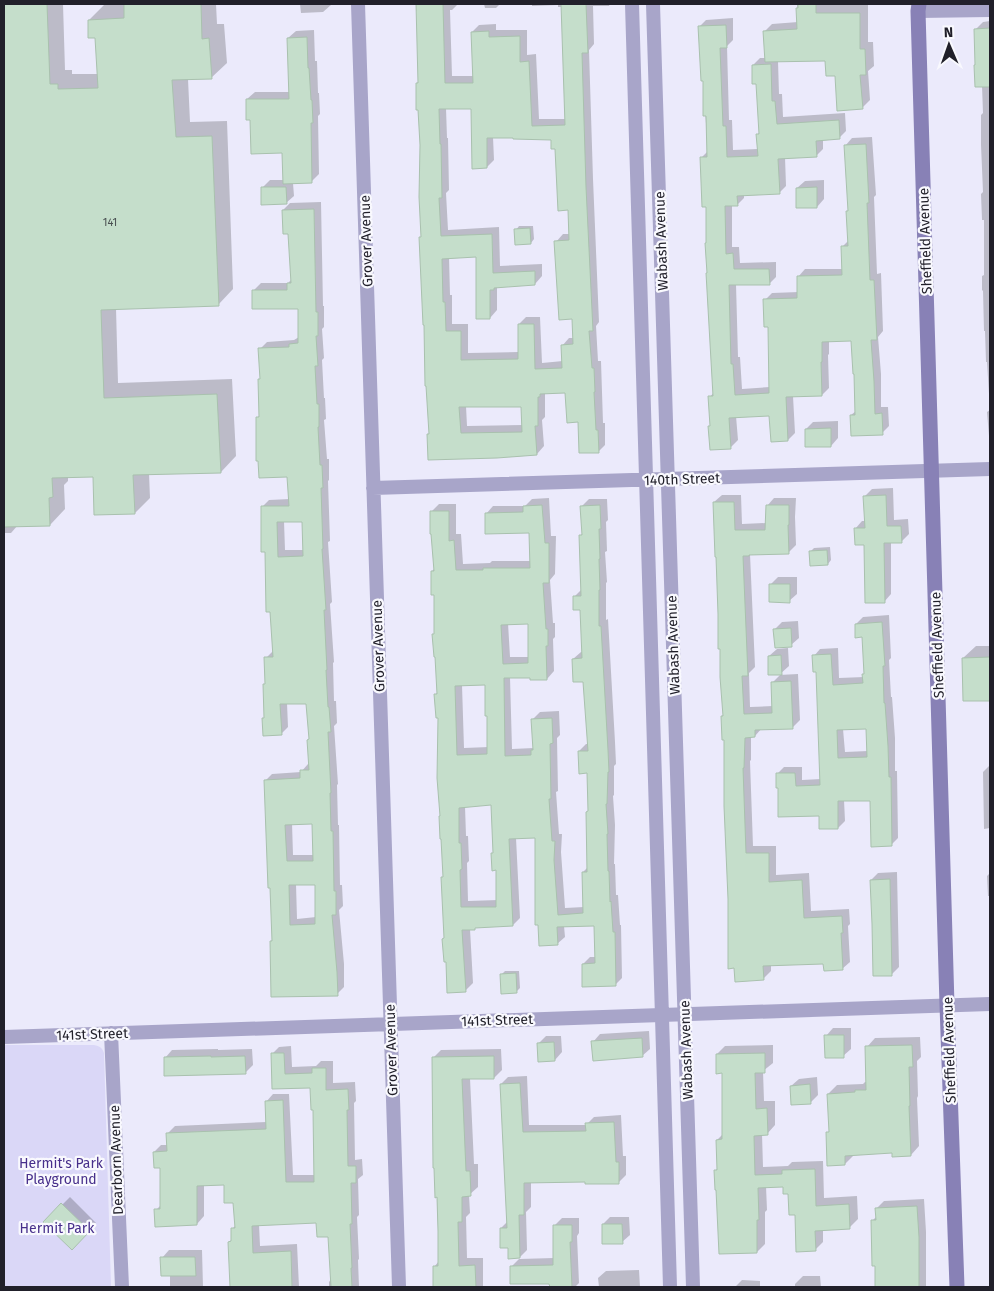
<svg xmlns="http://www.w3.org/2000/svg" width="994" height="1291" font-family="'Fira Sans',sans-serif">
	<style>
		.green { fill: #dad7f7 }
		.shadow { fill: #0003; fill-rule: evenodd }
		.building { fill: #c5decb; stroke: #a9c1ae; fill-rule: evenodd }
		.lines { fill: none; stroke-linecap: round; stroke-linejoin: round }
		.street { stroke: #a8a5c9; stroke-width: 14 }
		.secondary { stroke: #8881b6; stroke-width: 15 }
		.labels { text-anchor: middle; stroke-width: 4.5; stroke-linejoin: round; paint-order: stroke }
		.number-label { font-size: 11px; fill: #4a5052 }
		.street-label { font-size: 14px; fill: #21202a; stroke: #f9f9fe }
		.park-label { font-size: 14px; fill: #472f8b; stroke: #f9f9fe }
	</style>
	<rect width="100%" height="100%" fill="#ebeafb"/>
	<!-- green -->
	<path class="green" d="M4 1045H94C100 1046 102 1048 104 1053L111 1287H4Z"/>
	<!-- shadow -->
	<path class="shadow" d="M4 4H63L65 70H72V74H98L96 37 89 20 104 5 216 4 217 24H224L227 63 211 78 188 79 190 122 227 121 233 289 218 305 116 308 118 383 232 379 236 456 221 472 149 473 150 498 135 513 94 476H68V481L64 485 65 509 50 525H18L11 533H4Z
		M300 4H331V5L323 12 301 13Z
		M416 4H458L452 10H450L452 76H474L472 32 479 25 496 24V30H527V55L536 54 539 119H566L563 7H558V5L532 6V4H610L609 6H593L594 44 589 50 593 179 599 322 596 326 598 361H601L603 423H605V445L598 452 579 421 567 392 545 393V417L542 420 544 446 537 454 428 434 430 433 422 175 417 83 419 81 418 11H416ZM446 108H472L487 167 494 160 493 137 514 136 552 139 556 148 569 209 570 234H563L556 242 573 318 574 338H569L562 346 563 361 542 363 540 317H526L519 324V352L468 353V324H452V295H450L449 257 477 256 490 318 497 310V286L535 284 542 276V264L500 266 499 227 448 230 446 193 449 190 448 138H447ZM466 406H523V425L467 426Z
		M484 4H500L496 8H485Z
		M797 4H868V42H873L874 66 868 71 870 100 862 108 836 74 827 60 778 61 779 94H782L783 117 845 113 846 131 839 138 823 139V149L816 156 785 157 786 186 779 193 744 194V198L737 205H732V247H739L740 263 776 262V277L769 284H736L738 357H740L742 389 770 387V326L765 300 772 293 799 292 798 277 805 269H843V246L849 240 847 211 850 209 845 146 852 138 872 137 876 195 874 197 877 274 881 273 883 331 878 337 881 374V407H888L889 426 882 433 851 415 856 411 855 372 852 339 829 340V354L828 355 829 388 822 395 793 396 795 433 788 440H772L770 415 736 416 738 440 731 447 710 426 711 425 710 397 714 392 708 273 707 206 701 158 708 151 699 27 706 20 733 18V40L727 46 729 120H732L733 150 758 149V134L760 132 757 83 753 65 760 58H766L764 32 772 24 798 22Z
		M990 21V436H989L987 412 990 410 987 362H986L985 331H984L983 290 982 291V276L984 275V220H982L981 194 983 192 981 145V115L983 113 982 86 975 30 983 22Z
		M314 30 315 61H317L318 93H319L320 114 318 116 319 174 311 182 293 183 294 196 286 203 262 188 270 180H284L283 152 251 119 247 99 255 92H290L288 38 296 31Z
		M824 180V199L817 207 797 188 805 181Z
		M321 202 323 306H324V327L322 329 324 358 322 360 324 398H325L326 419 324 420 327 459H329V480L328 481 330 541 328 542 332 602 330 604 334 662 333 663 334 701H336L337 723 334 726 338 784 337 785 338 825H339L340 885H342L343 906 339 910 344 964V987L337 994 271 941 273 939 265 781 272 774 301 772 308 764H310V739L307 702 287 703 288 727 281 734 264 718 265 717 266 658 273 651 267 551 262 507 269 500 290 499 288 476 257 418 260 415 261 378 260 349 267 342 294 340 299 337V307L253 291 261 283H288L292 279 289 233 283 210 290 203ZM303 520 304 550H285L284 521ZM292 823H314V855H293ZM316 883V917L297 919 296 884Z
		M519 226H533L534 239 531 243 516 230Z
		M838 421V438L831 446 806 429 813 422Z
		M893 488 894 520 908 519 909 534 902 541 891 542V594L884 602 865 543 855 529 862 521H866L865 496 872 489Z
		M722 495H741L742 524 767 523V506L774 498H796L795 517 796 545 788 553 750 554 755 667 749 673 750 707 773 706 772 683 781 674 769 656 777 649 788 648 789 666 779 675 798 674 800 720 793 727 762 728 755 736H751V760L750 761 753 846H776V875L809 873 811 911 849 909 850 924 848 926 850 962 842 969 825 963 771 964V971L763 979 735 967 726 738 722 716 724 714 714 502Z
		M549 498 551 536H556L555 574 550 580 553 623H555V637L553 639 554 671 547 679 531 677H510L512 749 534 748 532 720 540 712 559 711 560 735 557 738 558 791 556 792 559 834H562L561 852 565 908 584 907 583 872 588 867V772L579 751 586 744H589L584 680 573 659 581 652H583L581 608 574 597 582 589 580 536 583 533 581 507 589 499H607L608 520 606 522 607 551 605 552 607 582 606 583V620L608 619 615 742 616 764 614 766V795L613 796 615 825 614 864H615L616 895H618L620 925H621L622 978 615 985 583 964 590 957H596L595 925 564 926 565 937 557 944 536 836 516 838 520 918 513 925 476 927 474 929H470L473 983 465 991 445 938 444 876 439 717 436 694 438 692 435 594 432 571 435 568 432 511 439 504H456V534H461L463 564 490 563 492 561H531L530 532 486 514 493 506H525L532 499ZM508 623H529L530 657H510ZM486 684 489 747 464 748 462 685ZM492 804 494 852 492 854 498 869V900L468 901 467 863 469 861 468 836H466L465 806Z
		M830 547 831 560 828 564 810 552 814 548Z
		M778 577H797V594L789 601 770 585Z
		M889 615 891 658 889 660 891 697H892L895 738V771H897L898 838 891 845 871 799 844 800 845 821 838 828 779 786 777 774 784 767H802V780L821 779 817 671 814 656 820 649 838 648 839 678 864 677V674L865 672 864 636 856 624 863 617ZM868 727V751L845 752 843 729Z
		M798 621 799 638 791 645 775 629 782 622Z
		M976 646H990V700H964L963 658Z
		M990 765V828L984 829 983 772Z
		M897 872 899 967 892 974 871 880 878 873Z
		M990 873V896H988L987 876Z
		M505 971H519L520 988 516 992 501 975Z
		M833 1028H851V1049L843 1056 826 1036Z
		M649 1031 650 1049 642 1056 593 1042 600 1034Z
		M546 1036H561L562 1052 555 1060 538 1044Z
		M920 1037 921 1057 917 1061 918 1096 917 1098 919 1146 911 1155 893 1152 853 1154V1156L845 1164 828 1133 830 1130 828 1094 837 1085 863 1084 865 1082H867V1047L875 1038Z
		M773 1045V1063L763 1071 764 1101H775V1125L767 1134H762L763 1167 788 1166 792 1162 823 1161 824 1198 857 1196 858 1219 850 1227 823 1229V1242L815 1250 796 1213 790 1192 784 1185 766 1186 767 1210 765 1212V1244L757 1252 715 1171 718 1168 717 1140 723 1134 724 1072 717 1054 725 1046Z
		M291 1046 292 1067 316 1066 321 1061H333V1083L355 1082 356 1101 354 1103 355 1160 362 1159 363 1175 358 1179 359 1215 357 1217 359 1259 358 1260 359 1287H329V1282L332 1278 329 1236 318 1222 259 1224 260 1246 297 1244 299 1287H231L229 1242 233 1239 232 1229 236 1225 235 1202 226 1184H204V1216L197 1224 156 1210 162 1204 161 1167 154 1152 161 1145H168V1133L175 1126 267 1122 266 1102 273 1094H289L293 1175H316L315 1109 312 1086 274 1088 272 1054 279 1047Z
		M218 1049V1050L252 1049 253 1065 245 1073 165 1058 172 1050Z
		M501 1049 502 1070 494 1078H470L474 1164H478V1187L469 1195 470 1213 466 1217 467 1258H483V1287H434V1267L439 1261 433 1058 441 1050Z
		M527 1076 529 1125H586L594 1117 621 1115 623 1156H626V1175L619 1182 586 1181 531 1182V1207L526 1212 527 1250 520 1257 509 1246 501 1228 508 1221 501 1084 508 1077Z
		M817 1077 818 1095 811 1102 791 1086 799 1079Z
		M70 1197 96 1223 72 1248 45 1222Z
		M924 1199 926 1232V1287H876V1265L872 1221 877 1216 876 1209 884 1201Z
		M610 1217H629L630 1235 622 1242 603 1224Z
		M562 1218H579V1233L577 1236 579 1283 575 1287H551V1283L511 1267 519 1259 554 1258V1226Z
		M169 1250H202L203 1287H170V1275L162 1258Z
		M639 1270 640 1287H599L598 1278 606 1271Z
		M803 1276H820L821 1287H795V1284Z
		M742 1280 760 1281V1287H735Z"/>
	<!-- building -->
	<path class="building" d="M4 4H47L50 84H58V89L98 88 95 38H88V20L124 18V4H201L202 39 209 38 212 79 172 80 176 137 212 136 219 306 101 310 104 398 217 394 221 473 133 475 135 514 94 515 93 477 52 478 53 497 49 498 50 526 4 527Z
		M416 4H443L445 83H473L471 32 489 31V37L520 36V62L529 61 532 126 565 125 561 4H586L588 53H582L586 187 593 331H589L592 368H594L595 392H594L596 430H598L599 453H579L578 422 567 423 565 393 540 394V397H538V426H535L537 455 497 458 428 460 427 434H429L426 386H425L424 325H423L419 237H421L419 197 420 145 418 110H416V83H418ZM439 109H471L472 169 487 168V138H513V139L551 140V149H555L558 211 568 210 569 240 554 241 559 320 572 319 573 344 561 345 562 368 535 369 534 324H518V359L461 360V331H446L445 302H443L442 259 476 257V319H490V290H494V288L535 285V271L493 273 492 234 441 236 439 198H442L441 144H440ZM459 407H521L522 432 461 433Z
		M798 4H816V13H860V49H865L866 75H860L863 109 837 111 835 76H826L825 61 765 62 763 31 797 29 796 8H798Z
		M726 25 727 48H720L723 126H726L727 157 758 156 756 134H759L756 84H752V65L771 64 772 101H775L777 124 839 120 840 139 816 141 817 157 778 159 780 194 737 196 738 206H725L726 254 733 253 734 269H769L770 285H729L731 364H733L735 395 769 393 768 327H764L763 299 797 298V276L842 275 841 246H848L846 211H848L844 145 866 144 869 203H867L870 280H874L877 340H871L874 381 875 414 882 413 883 435 851 436 850 415H855L854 374H853L851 341 822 342V362H821L822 396 786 397 788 441 771 442 769 416 729 418 731 449 710 450 708 426H710L708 396H713L706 273H707L705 243H706V207H702L700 157H707L706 116H703V81H701L698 26Z
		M990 28V87H975L974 65H975L974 29Z
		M307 37 308 68H309L311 100H312L313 123H311L312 183 283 184 282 153 251 154 250 120H246V99H289L287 38Z
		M261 187H286L287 204 261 205Z
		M817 187V208H796V188Z
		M314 209 316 312H318V336H316L318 366H315L317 404H319V427H318L320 465H322L323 488H321L323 549H322L326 610H324L327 670H326L328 707H329L331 732H328L331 793H330L331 831H333L334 891H336V915H332L337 972 338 996 271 997 270 941H272L270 888H268L264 780 300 778V770H309L307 740 309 739 306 704H280L282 735 263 736 262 718H264L263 684H265L264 657H273L270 612H266L265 552H261V506H289L287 477 259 478 258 461H256V417H259L258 379H260L258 348 289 347V344L298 343V309H252V290H287V283H291L288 234H283L282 210ZM277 522H302L303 556 278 557ZM312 824 313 861H287L285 825ZM289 885H315V924L290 925Z
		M530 228 531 244 515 245 514 229Z
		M831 428V447H805V429Z
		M886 495 887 526H901L902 543H884L885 603H865L864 545H855L854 528H865L863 496Z
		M713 502H734L735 530H765L766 505H789V525H788L789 554 749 555V556H743L748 676H742L744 714 772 713 771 682 791 681 793 729 755 730V737L745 738 744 768H743L746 853H769V882L802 880 804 918 842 916 843 933H841L843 970 824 971 823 964 763 966 764 980 735 982 734 968 728 969V899L724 806V740H722L721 716H723L720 677V649H718V614L716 557H715Z
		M542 505 545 543H549V583H543L546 629H548V646H546L547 680H530V678H504L505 756 531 755V750H533L531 719 552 718 553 743 550 744 551 799H549L552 841H555L554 860 558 915 583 913 582 872H587L586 812 588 811 587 773 579 774 578 751H588L583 682H573L572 659 582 658 580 610H573V596H581L579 535H582L580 506 600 505 601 529H599L600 559H599L600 590H599V626H601L608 750 609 772H608L607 804H606L608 834H607L608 871H609L610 902 611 901 613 932H615L616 986 582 987V964L595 963 594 926 557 927 558 945 539 946 538 925H535V838L509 839 513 926 475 928V930H462L466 992 447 993 446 962H444L442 939 444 938 441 877H443L441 839H440L439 816H440L437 778 438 718H436L434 694H437L435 657H434L432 634H434V595H431V571H434L431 534H430V511H449V541L454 540 456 570H483V568H530L529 533 485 534V513L523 512V506ZM528 624V663L503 664 501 625ZM485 685V716H487V754L457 755 455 686ZM491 805 493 853H491L492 871 496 870V907H461L460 870 462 869 461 843H459V808Z
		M827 550 828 565 810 566 809 551Z
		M769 584H790V603L769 602Z
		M882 622 885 666H883L884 703H885L888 746 889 777H891L892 846 871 847 870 801H838V829H819V816L778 817V788H776V773H795L796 786 820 785 816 672H813L812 655 831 654 833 685 863 683 862 674H864L862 637 855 638V624ZM866 729 867 757 838 758 837 730Z
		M791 628 792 647 775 648 773 629Z
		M781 655 782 675H768V656Z
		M990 657V701H963L962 658Z
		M890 879 892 976H873L872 924 870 880Z
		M516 973 517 993 501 994 500 974Z
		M824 1035H844V1058H825Z
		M642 1038 643 1057 593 1061 591 1041Z
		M554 1042 555 1061 538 1062 537 1043Z
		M912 1045 913 1067H909L910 1106H909L911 1156 892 1157V1153L845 1156V1165L827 1166 826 1132H829L827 1094 855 1092V1090H866L865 1046Z
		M271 1053H284L285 1074 312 1073V1068H326V1090L348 1089 349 1110H347L348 1166H356V1183H351L352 1224H350L352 1268H351L352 1287H331L328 1237H317L316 1223 252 1226 253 1253 291 1251 292 1287H230L228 1242 231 1241V1228H235L233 1203H224V1185L197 1186V1225L155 1227 154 1209H160V1168H154L153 1152 167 1151 166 1133 266 1129 265 1101 283 1100 286 1182H314L313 1110H311L310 1088 272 1089Z
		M765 1053V1073H755L756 1109 767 1108 768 1135 754 1136 755 1175 782 1174V1170L815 1169 816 1206 849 1204 850 1229 815 1231 816 1251 796 1252 795 1215H789L788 1194H783V1187L758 1188 759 1220H757V1253L719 1254 716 1190H715L714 1170H717L716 1140 722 1139V1073L716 1074V1054Z
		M211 1056V1057L245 1056 246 1074 164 1076V1057Z
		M494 1056V1079H462L466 1171H470L471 1196 462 1197V1222H458L459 1266 475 1265 476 1287H433V1266H438V1231L437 1197 435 1198 434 1168H433L432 1057Z
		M520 1083 523 1132 586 1131 585 1123 614 1122 616 1162H619V1184H585V1182L524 1183V1215H519L520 1258 508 1259V1248H500V1228H507L500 1084Z
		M810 1084 811 1104 791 1105 790 1086Z
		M61 1203 90 1231 72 1250 43 1222Z
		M917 1206 919 1237V1287H875V1266H872L871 1220H876L875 1208Z
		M602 1224H622L623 1244H602Z
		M553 1225H572V1242H570L572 1287H550L549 1284H510V1266L553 1265Z
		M160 1257H195L196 1276H161Z"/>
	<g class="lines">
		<!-- street -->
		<path class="street" d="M358 4 399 1287
			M632 4 670 1287
			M653 4 693 1287
			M918 11 990 10
			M373 488 990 469
			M111 1033 122 1287
			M4 1037 990 1004"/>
		<!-- secondary -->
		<path class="secondary" d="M919 4 918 11 947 1005 957 1287"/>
	</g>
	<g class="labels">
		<!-- number labels -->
		<g class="number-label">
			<text x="110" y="226">141</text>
		</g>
		<!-- street labels -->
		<g class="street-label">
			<text transform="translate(366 241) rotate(-92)" y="5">Grover Avenue</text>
			<text transform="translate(661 241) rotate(-92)" y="5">Wabash Avenue</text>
			<text transform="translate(925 241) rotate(-92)" y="5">Sheffield Avenue</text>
			<text transform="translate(682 479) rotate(-2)" y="5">140th Street</text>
			<text transform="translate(673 645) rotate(-92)" y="5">Wabash Avenue</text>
			<text transform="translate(937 645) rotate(-92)" y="5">Sheffield Avenue</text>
			<text transform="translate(378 646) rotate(-92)" y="5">Grover Avenue</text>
			<text transform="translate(497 1020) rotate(-2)" y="5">141st Street</text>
			<text transform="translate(92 1034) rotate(-2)" y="5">141st Street</text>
			<text transform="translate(391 1050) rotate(-92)" y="5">Grover Avenue</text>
			<text transform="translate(686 1050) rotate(-92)" y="5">Wabash Avenue</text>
			<text transform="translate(949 1050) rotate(-92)" y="5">Sheffield Avenue</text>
			<text transform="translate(116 1160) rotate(-92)" y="5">Dearborn Avenue</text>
		</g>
		<!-- park labels -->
		<g class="park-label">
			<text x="61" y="1168">Hermit's Park<tspan x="61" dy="16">Playground</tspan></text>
			<text x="57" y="1233">Hermit Park</text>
		</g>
	</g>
	<!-- border -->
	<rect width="994" height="1291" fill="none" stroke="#21202a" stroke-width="10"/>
	<!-- north arrow -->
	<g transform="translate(949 45) rotate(358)" stroke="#f9f9fe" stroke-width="4" paint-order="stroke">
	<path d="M0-4L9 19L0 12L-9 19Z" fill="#21202a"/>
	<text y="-8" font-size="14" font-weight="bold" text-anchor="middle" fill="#21202a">N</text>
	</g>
</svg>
